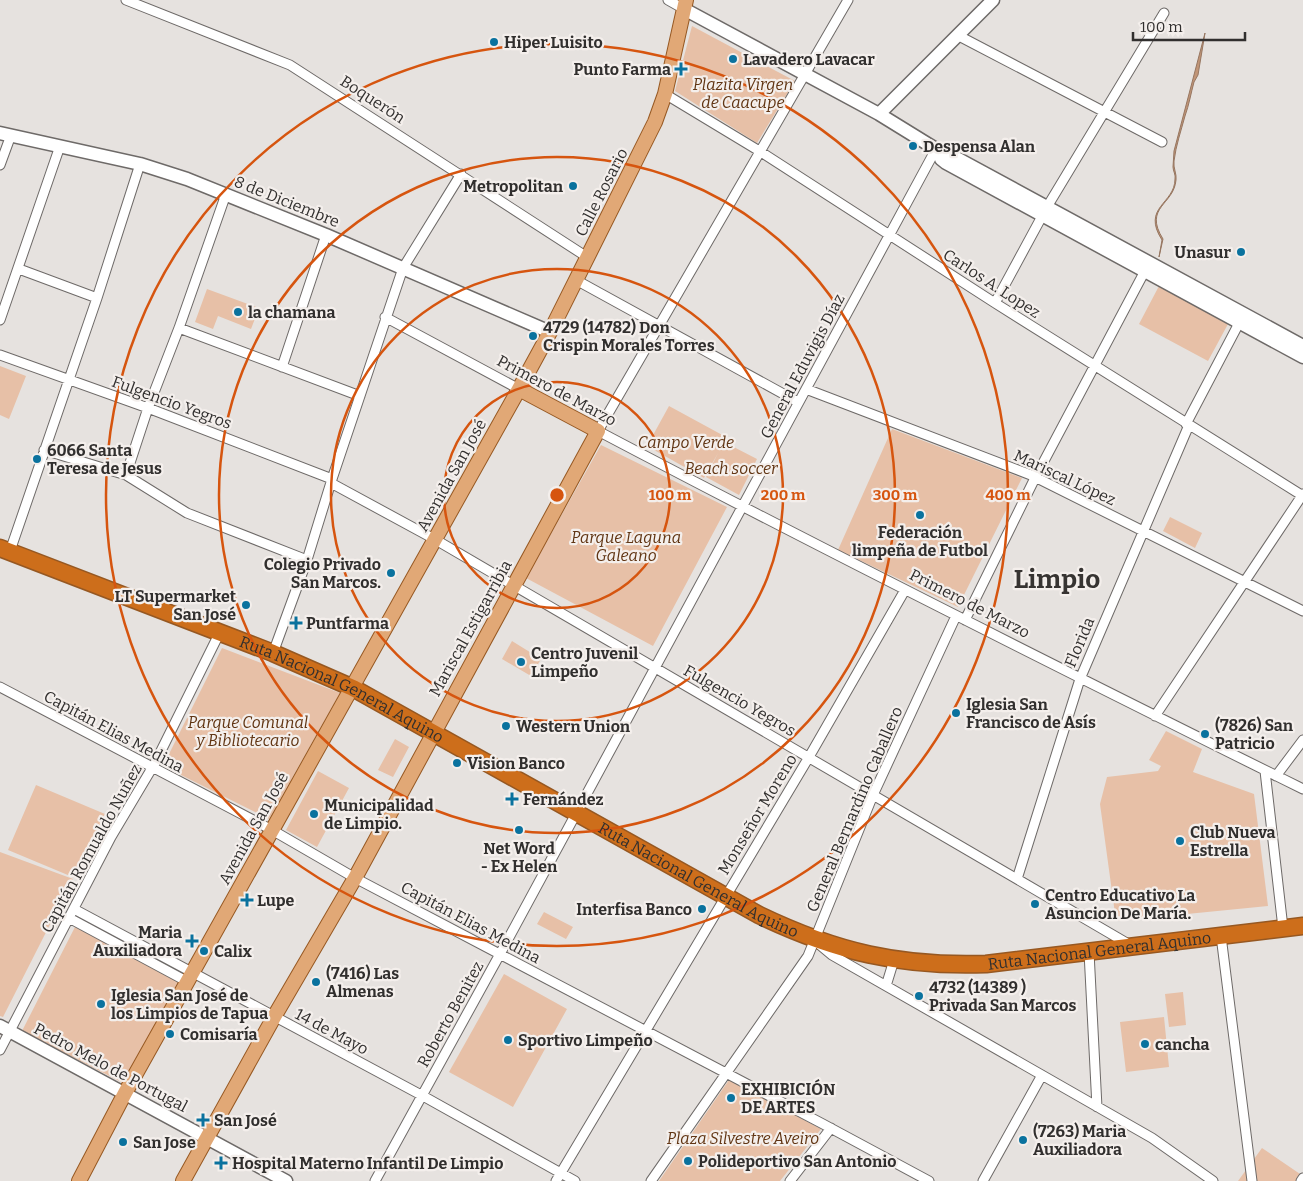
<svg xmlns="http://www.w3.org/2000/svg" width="1303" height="1181" font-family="Bitter,serif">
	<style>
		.green { fill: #e7c0a7 }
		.water { fill: #c19577; stroke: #967661 }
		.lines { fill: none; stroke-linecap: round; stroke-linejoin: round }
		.street-casing { stroke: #6e6a68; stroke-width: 11 }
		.secondary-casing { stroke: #6e6a68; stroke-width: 15 }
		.primary-casing { stroke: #965822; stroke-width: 16 }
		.highway-casing { stroke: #965822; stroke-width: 19 }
		.street { stroke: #fff; stroke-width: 9 }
		.secondary { stroke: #fff; stroke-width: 12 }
		.primary { stroke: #e1a876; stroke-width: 14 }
		.highway { stroke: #cd6e1b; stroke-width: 16 }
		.ring { fill: none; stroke: #d6550f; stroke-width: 2.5 }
		.poi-dot { fill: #0a729e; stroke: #f4efec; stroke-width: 2 }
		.labels { text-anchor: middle; stroke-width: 4.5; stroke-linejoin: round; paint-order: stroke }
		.poi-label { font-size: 16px; font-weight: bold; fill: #312f2e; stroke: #f4efec; text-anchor: start }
		.park-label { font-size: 16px; font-style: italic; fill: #613513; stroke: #f4efec }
		.street-label { font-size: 16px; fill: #312f2e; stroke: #f4efec }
		.town-label { font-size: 26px; font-weight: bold; fill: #373432; stroke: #f4efec }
		.centre { fill: #d6550f; stroke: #f4efec; stroke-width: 2.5 }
		.ring-label { font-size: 15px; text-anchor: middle; font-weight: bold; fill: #d6550f; stroke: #f4efec; stroke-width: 4.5; stroke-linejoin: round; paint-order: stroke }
	</style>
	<rect width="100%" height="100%" fill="#e6e2df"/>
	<!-- green -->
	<path class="green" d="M692 26 795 81 757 143 675 91Z
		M1159 286 1228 324 1208 361 1139 324Z
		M207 289 259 308 251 329 218 316 213 329 195 322Z
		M0 366 26 376 9 419 0 415Z
		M669 406 726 437 724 442 757 459 739 495 706 477 718 453 704 478 647 446Z
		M892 429 1022 478 958 607 838 550Z
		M601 445 727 507 653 646 526 578Z
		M1170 517 1202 533 1195 548 1163 531Z
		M512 641 541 659 531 676 502 659Z
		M222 648 340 693 269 819 163 766Z
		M1166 731 1202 749 1193 772 1254 794 1268 906 1116 921 1100 804 1107 777 1158 771 1161 766 1149 760Z
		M395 739 409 747 393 777 378 770Z
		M318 771 349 788 317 847 286 830Z
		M36 785 105 814 75 878 8 850Z
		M0 852 73 879 3 1017 0 1016Z
		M544 912 573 927 566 939 537 924Z
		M75 927 179 982 123 1083 22 1031Z
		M504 974 567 1009 513 1107 449 1072Z
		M1183 992 1186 1025 1169 1027 1165 994Z
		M1164 1017 1169 1067 1126 1072 1120 1022Z
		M729 1080 821 1129 780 1181H659Z
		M1262 1148 1303 1176V1181H1238Z"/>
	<!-- water -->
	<path class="water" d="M1205 33 1198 75 1194 82C1191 93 1189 105 1185 116 1181 131 1176 145 1174 161 1173 168 1177 174 1176 180 1174 205 1143 207 1163 239L1159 257 1162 240C1141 207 1175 204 1175 179 1176 175 1173 171 1173 167 1173 162 1174 156 1174 151Z"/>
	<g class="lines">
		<!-- street casing -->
		<g class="street-casing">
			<path id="street" d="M126 0 290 65 587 257
				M668 0 684 9
				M848 0 598 431C831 554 1067 672 1303 789
				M959 36 1162 142
				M665 94 761 152 995 303 1303 496
				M0 165 11 135
				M19 269 97 298
				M576 280 798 402
				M995 303 1047 207 1164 13
				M385 317 519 389
				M0 320 60 146
				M179 328 360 396
				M0 355 148 408 332 479
				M282 367 326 235
				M806 389 1031 475 1303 611
				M1186 424 1237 327V318
				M44 450 126 475 187 513 307 560
				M126 475 148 408 179 328 226 194
				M331 483 436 540 1130 945
				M10 551 97 298 140 164
				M965 620 1035 478 1147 267
				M273 653 307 560 332 479 403 268 461 174
				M0 687 272 830 355 878 823 1124 929 1181
				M1155 716 1303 494
				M1265 771 1283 928
				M1276 776 1303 740
				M1017 879 1080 679 1189 425
				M74 909 423 1096 575 1181
				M69 918 188 982
				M1221 936 1252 1181
				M820 945 832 955 1152 1138 1213 1181
				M1089 952 1097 1107
				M886 986 894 960
				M0 1050 111 837 155 763 220 632
				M375 1181 500 954 936 149
				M556 1181 809 757 905 590
				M651 1181 808 956 873 795 956 616
				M790 1181 831 1128
				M983 1181 1042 1075
				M1301 1181 1303 1178"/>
		</g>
		<!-- secondary casing -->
		<g class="secondary-casing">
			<path id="secondary" d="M684 9 879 114 939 151 951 155 1303 346
				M879 114 993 0
				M0 133 140 164 187 179 326 235 550 332
				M939 151 941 159 946 163 1303 357
				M0 1026 286 1181"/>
		</g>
		<!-- primary casing -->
		<g class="primary-casing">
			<path id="primary" d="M79 1181 125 1093 519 389 550 332 655 122 665 94 686 0
				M183 1181 274 1017 355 878 598 431 519 389"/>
		</g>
		<!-- highway casing -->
		<g class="highway-casing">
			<g id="highway">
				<path id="s1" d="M0 548 273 653 353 688 759 915C836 952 900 967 986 964L1303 926"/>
			</g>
		</g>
		<!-- street -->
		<use href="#street" class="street"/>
		<!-- secondary -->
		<use href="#secondary" class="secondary"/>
		<!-- primary -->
		<use href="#primary" class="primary"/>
		<!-- highway -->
		<use href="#highway" class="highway"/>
	</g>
	<!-- distance rings -->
	<g class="ring">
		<circle cx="557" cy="495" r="113"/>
		<circle cx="557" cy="495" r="226"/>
		<circle cx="557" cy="495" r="338"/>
		<circle cx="557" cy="495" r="451"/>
	</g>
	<!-- markers -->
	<g class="poi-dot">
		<circle cx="494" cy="42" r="5"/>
		<circle cx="733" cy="59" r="5"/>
		<path d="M678.5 61.5h5v5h5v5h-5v5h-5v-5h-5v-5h5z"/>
		<circle cx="913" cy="146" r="5"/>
		<circle cx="573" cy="186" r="5"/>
		<circle cx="1241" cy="252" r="5"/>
		<circle cx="238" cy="312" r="5"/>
		<circle cx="533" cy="336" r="5"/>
		<circle cx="37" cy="459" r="5"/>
		<circle cx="920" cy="515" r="5"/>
		<circle cx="391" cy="573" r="5"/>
		<circle cx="246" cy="605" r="5"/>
		<path d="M293.5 615.5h5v5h5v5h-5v5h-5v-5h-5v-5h5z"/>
		<circle cx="521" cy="662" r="5"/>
		<circle cx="956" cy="713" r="5"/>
		<circle cx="506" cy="726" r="5"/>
		<circle cx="1205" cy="734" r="5"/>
		<circle cx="457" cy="763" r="5"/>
		<path d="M509.5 791.5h5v5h5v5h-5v5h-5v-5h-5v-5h5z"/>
		<circle cx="314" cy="814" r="5"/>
		<circle cx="519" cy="830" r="5"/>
		<circle cx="1180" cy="841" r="5"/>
		<path d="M244.5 892.5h5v5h5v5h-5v5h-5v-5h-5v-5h5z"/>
		<circle cx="1035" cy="904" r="5"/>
		<circle cx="702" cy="909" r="5"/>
		<path d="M189.5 933.5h5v5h5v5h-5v5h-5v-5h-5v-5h5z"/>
		<circle cx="204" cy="951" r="5"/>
		<circle cx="316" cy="982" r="5"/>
		<circle cx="919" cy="996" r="5"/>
		<circle cx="101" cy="1004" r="5"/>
		<circle cx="170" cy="1034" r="5"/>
		<circle cx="508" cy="1040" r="5"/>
		<circle cx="1145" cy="1044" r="5"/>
		<circle cx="731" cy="1098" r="5"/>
		<path d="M200.5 1112.5h5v5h5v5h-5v5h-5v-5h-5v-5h5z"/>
		<circle cx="1023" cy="1140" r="5"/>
		<circle cx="123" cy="1142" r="5"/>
		<circle cx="688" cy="1161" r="5"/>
		<path d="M218.5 1155.5h5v5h5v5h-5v5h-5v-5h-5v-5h5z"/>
	</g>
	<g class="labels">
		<!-- poi labels -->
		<g class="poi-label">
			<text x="504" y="48">Hiper Luisito</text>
			<text x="743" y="65">Lavadero Lavacar</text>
			<text x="671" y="75" text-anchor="end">Punto Farma</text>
			<text x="923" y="152">Despensa Alan</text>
			<text x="563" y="192" text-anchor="end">Metropolitan</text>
			<text x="1231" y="258" text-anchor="end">Unasur</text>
			<text x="248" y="318">la chamana</text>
			<text x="543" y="333">4729 (14782) Don<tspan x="543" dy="18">Crispin Morales Torres</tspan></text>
			<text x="47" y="456">6066 Santa<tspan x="47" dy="18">Teresa de Jesus</tspan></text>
			<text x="920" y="538" text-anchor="middle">Federación<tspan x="920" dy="18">limpeña de Futbol</tspan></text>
			<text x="381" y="570" text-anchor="end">Colegio Privado<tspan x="381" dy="18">San Marcos.</tspan></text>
			<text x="236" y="602" text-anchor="end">LT Supermarket<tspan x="236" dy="18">San José</tspan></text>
			<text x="306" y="629">Puntfarma</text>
			<text x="531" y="659">Centro Juvenil<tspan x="531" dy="18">Limpeño</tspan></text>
			<text x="966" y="710">Iglesia San<tspan x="966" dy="18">Francisco de Asís</tspan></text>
			<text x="1215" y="731">(7826) San<tspan x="1215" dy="18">Patricio</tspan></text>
			<text x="516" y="732">Western Union</text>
			<text x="467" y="769">Vision Banco</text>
			<text x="523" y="805">Fernández</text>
			<text x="324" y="811">Municipalidad<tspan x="324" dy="18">de Limpio.</tspan></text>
			<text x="1190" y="838">Club Nueva<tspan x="1190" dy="18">Estrella</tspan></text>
			<text x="519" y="854" text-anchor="middle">Net Word<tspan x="519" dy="18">- Ex Helen</tspan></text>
			<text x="1045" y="901">Centro Educativo La<tspan x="1045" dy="18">Asuncion De María.</tspan></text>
			<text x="257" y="906">Lupe</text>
			<text x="692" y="915" text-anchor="end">Interfisa Banco</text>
			<text x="182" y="938" text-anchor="end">Maria<tspan x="182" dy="18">Auxiliadora</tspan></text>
			<text x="214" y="957">Calix</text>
			<text x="326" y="979">(7416) Las<tspan x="326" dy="18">Almenas</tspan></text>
			<text x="929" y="993">4732 (14389 )<tspan x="929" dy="18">Privada San Marcos</tspan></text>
			<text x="111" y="1001">Iglesia San José de<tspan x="111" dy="18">los Limpios de Tapua</tspan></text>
			<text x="180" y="1040">Comisaría</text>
			<text x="518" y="1046">Sportivo Limpeño</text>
			<text x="1155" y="1050">cancha</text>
			<text x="741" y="1095">EXHIBICIÓN<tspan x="741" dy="18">DE ARTES</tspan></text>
			<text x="214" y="1126">San José</text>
			<text x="1033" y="1137">(7263) Maria<tspan x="1033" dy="18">Auxiliadora</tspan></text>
			<text x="133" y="1148">San Jose</text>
			<text x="698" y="1167">Polideportivo San Antonio</text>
			<text x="232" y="1169">Hospital Materno Infantil De Limpio</text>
		</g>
		<!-- park labels -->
		<g class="park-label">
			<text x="743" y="90">Plazita Virgen<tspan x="743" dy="18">de Caacupe</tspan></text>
			<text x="686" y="448">Campo Verde</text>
			<text x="731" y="474">Beach soccer</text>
			<text x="626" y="543">Parque Laguna<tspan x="626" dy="18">Galeano</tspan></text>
			<text x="248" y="728">Parque Comunal<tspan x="248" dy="18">y Bibliotecario</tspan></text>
			<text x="743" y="1144">Plaza Silvestre Aveiro</text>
		</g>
		<!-- street labels -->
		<g class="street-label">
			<text transform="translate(373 99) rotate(33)" y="6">Boquerón</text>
			<text transform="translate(601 192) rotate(-63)" y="6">Calle Rosario</text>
			<text transform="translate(287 201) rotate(22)" y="6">8 de Diciembre</text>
			<text transform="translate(992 283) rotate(33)" y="6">Carlos A. Lopez</text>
			<text transform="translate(802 366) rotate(-62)" y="6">General Eduvigis Díaz</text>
			<text transform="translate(557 390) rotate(28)" y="6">Primero de Marzo</text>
			<text transform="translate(172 402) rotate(20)" y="6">Fulgencio Yegros</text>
			<text transform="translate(451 475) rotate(-61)" y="6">Avenida San José</text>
			<text transform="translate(1065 477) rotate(25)" y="6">Mariscal López</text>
			<text transform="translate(970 603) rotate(27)" y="6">Primero de Marzo</text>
			<text transform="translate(470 628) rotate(-61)" y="6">Mariscal Estigarribia</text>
			<text transform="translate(1079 642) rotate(-67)" y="6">Florida</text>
			<text dy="6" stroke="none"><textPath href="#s1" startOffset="370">Ruta Nacional General Aquino</textPath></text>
			<text transform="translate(740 700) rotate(30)" y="6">Fulgencio Yegros</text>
			<text transform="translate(114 731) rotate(28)" y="6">Capitán Elias Medina</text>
			<text transform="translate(854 809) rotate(-67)" y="6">General Bernardino Caballero</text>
			<text transform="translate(757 814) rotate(-59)" y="6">Monseñor Moreno</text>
			<text transform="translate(253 828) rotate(-61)" y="6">Avenida San José</text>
			<text transform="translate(91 848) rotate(-61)" y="6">Capitán Romualdo Nuñez</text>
			<text dy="6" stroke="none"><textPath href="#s1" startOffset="775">Ruta Nacional General Aquino</textPath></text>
			<text transform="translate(471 922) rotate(28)" y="6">Capitán Elias Medina</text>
			<text dy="6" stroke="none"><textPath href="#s1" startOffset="1194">Ruta Nacional General Aquino</textPath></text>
			<text transform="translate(450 1014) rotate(-61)" y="6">Roberto Benitez</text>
			<text transform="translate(332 1031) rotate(28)" y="6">14 de Mayo</text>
			<text transform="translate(111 1067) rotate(28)" y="6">Pedro Melo de Portugal</text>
		</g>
		<!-- town labels -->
		<g class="town-label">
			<text x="1057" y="588">Limpio</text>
		</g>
	</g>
	<circle cx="557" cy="495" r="8" class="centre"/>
	<g class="ring-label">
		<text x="670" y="500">100 m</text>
		<text x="783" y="500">200 m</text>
		<text x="895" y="500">300 m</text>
		<text x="1008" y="500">400 m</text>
	</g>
	<!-- scale -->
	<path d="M1133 32v8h112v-8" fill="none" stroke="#312f2e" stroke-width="2.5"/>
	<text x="1140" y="32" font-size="15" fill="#312f2e" stroke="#f4efec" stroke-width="4" paint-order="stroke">100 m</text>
</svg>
